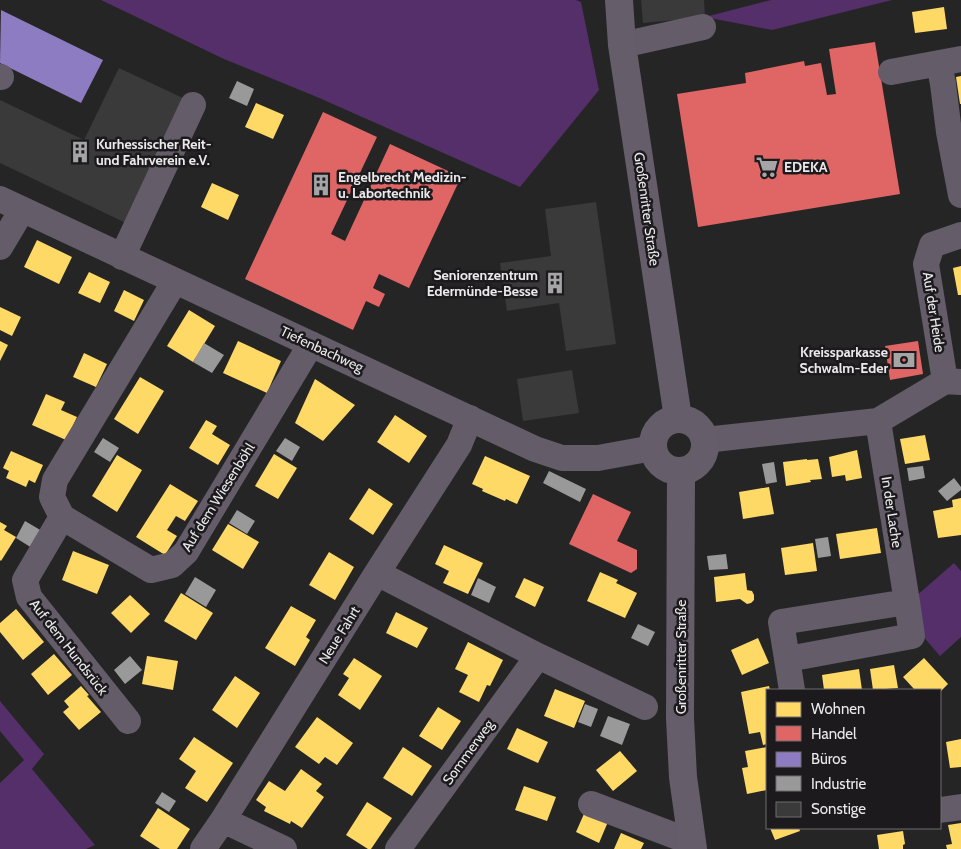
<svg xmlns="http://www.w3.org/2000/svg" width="961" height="849" font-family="Cabin,sans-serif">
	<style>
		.green { fill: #542f69 }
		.homes { fill: #ffd966 }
		.shops { fill: #e06666 }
		.offices { fill: #8e7cc3 }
		.industry { fill: #999 }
		.building { fill: #3b3a3a }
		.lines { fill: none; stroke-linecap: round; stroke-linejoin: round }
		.minor { stroke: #645c69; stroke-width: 26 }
		.major { stroke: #655d69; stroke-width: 28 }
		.labels { text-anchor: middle; stroke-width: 5; stroke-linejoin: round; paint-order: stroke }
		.poi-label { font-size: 14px; font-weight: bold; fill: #eae9eb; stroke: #1c1a1d; text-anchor: start }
		.street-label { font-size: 14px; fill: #eae9eb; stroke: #1c1a1d }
	</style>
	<rect width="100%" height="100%" fill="#252525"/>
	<!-- green -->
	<path class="green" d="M101 0H576L581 2 599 90 520 187 317 97 224 59Z
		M771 0H892L772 30 705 17Z
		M954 563 961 571V637L940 656 921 634 915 597Z
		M0 701 44 754 32 769 95 845 86 849H0V783L24 760 0 731Z"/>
	<!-- homes -->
	<path class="homes" d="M944 7 947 29 915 33 912 12Z
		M961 76V104H960L956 77Z
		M256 103 284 115 273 139 245 127Z
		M212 183 239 195 228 220 201 207Z
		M37 240 72 257 59 284 24 267Z
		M961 266V295H958L953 268Z
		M89 272 110 282 100 303 78 293Z
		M124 290 144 300 134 321 114 311Z
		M0 307 21 317 12 336 0 330Z
		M189 310 215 326 193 362 167 346Z
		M0 341 8 345 0 361Z
		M238 341 281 361 267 393 223 373Z
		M84 353 107 364 96 387 73 377Z
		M140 377 164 391 138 434 114 419Z
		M315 379 355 405 323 441 295 423Z
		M46 394 65 402 61 410 77 417 66 440 32 425Z
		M395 415 427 436 409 463 377 442Z
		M206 420 217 426 212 434 230 445 218 465 189 448Z
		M925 435 930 460 905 464 900 439Z
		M857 450 862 478 846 481 845 475 832 477 829 457Z
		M11 451 43 465 35 483 29 480 26 487 6 478 9 471 3 468Z
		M274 454 297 468 278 499 255 486Z
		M117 455 142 470 117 512 92 496Z
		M485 456 530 476 517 504 506 499 505 501 482 491 483 489 472 484Z
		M807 459V460L818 459 822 479 810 480 811 482 786 486 783 462Z
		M170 484 198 501 185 521 176 516 167 530 177 536 165 555 136 537Z
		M769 487 774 514 743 519 739 492Z
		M369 488 393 504 373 535 349 519Z
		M961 498V535L938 538 933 511 953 507 952 500Z
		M0 522 7 526 4 530 16 537 1 561 0 560Z
		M228 524 259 542 243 569 212 550Z
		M877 528 881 553 840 559 836 534Z
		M813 543 817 571 785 575 781 548Z
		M444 545 483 563 468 594 443 583 449 571 435 564Z
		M73 551 109 565 97 594 62 580Z
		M329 552 354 567 335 600 309 585Z
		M600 572 618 580 616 583 637 593 625 618 587 601Z
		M745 573 747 590 752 591 754 595V600L751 603 747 604 740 599 716 602 714 577Z
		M524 578 544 587 535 607 515 597Z
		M181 593 213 613 196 640 164 621Z
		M130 595 150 614 131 633 111 613Z
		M291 606 316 620 306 637 310 640 295 666 265 648Z
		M16 609 44 642 23 660 0 632V623Z
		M396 612 428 628 417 648 386 633Z
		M758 638 769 663 742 675 731 650Z
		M468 642 503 660 490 686 487 685 479 702 459 692 468 675 455 669Z
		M54 654 72 675 48 695 31 674Z
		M147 656 178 661 173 690 142 684Z
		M354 658 382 676 360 710 338 695 349 678 343 674Z
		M924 658 948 684 940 692V690H915L903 677Z
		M894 665 898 688 873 690 870 669Z
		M859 669 862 690H824L822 675Z
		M235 676 260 693 237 728 212 710Z
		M81 686 89 695 87 696 101 712 79 730 63 712 69 707 64 701Z
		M769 686 770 690H767V744L763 745 760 732 749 734 741 692Z
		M555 689 585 701 574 728 544 716Z
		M438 707 461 721 442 750 419 736Z
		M317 717 353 743 337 765 325 757 319 764 295 747Z
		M517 728 548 742 538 763 507 749Z
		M194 737 233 763 207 802 185 788 196 771 179 759Z
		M961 739V767L950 768 946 742Z
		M403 747 432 766 412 796 383 778Z
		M767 747V790L747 794 742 768 748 767 745 751Z
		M620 751 637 771 613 791 596 770Z
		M301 769 322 784 316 791 324 797 302 828 291 821 290 824 264 811 266 807 256 800 269 781 285 791Z
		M524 786 556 797 547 821 515 810Z
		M367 802 392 818 371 849H368L346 835Z
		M587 807 610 817 599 843 576 832Z
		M158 808 190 829 177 849H160L140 836Z
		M961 823V849H947L946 845 952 844 948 825Z
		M770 828H799L800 831 775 840Z
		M903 831 905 844 903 845V849H879L877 835Z
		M621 833 644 843 641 849H614Z"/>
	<!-- shops -->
	<path class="shops" d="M875 42 900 194 698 227 677 94 746 83 745 73 804 61 805 66 821 63 827 95 836 94 829 49Z
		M323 112 377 137 331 234 345 241 390 144 461 177 409 288 379 274 373 288 385 294 379 307 366 301 353 330 245 279Z
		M918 341 923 374 890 380 885 346Z
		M593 494 631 512 617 541 637 550V569L631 573 569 544Z"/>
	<!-- offices -->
	<path class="offices" d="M1 10 103 60 81 103 0 63Z"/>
	<!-- industry -->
	<path class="industry" d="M237 81 254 89 247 106 229 98Z
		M204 343 224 355 212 373 193 362Z
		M103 438 119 448 110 462 94 452Z
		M285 438 300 447 292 461 276 451Z
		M774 462 777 482 766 484 762 464Z
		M923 466 925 478 909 481 907 468Z
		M549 471 586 489 580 502 543 483Z
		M954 478 961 487V490L947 501 938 491Z
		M237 510 255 521 247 534 229 523Z
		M25 521 42 531 32 548 16 538Z
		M828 537 831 556 818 558 815 539Z
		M726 554 728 569 709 570 707 556Z
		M195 577 216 590 206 607 185 594Z
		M478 578 496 587 489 603 471 595Z
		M638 624 655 632 648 646 631 638Z
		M130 656 142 670 125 684 114 670Z
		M585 704 598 709 591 727 578 722Z
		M608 716 630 724 622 745 600 736Z
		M162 792 176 801 169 812 155 803Z"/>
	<!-- building -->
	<path class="building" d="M641 0H704L705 17 643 23Z
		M119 68 185 99 126 223 0 163V100L84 140Z
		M596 202 616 344 566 351 559 303 507 311 500 263 551 256 545 209Z
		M572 370 579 413 523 421 517 379Z"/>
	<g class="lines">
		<!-- minor -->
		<path class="minor" d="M622 45 703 27
			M939 63 943 84 949 132 961 195
			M891 72 961 59
			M0 77H1
			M0 199 535 449 562 458H598L653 448
			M0 247 22 210
			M122 257 193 105
			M175 281 55 480 52 497 62 517 151 570 172 565 186 552 311 344
			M945 381 926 264 932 245 961 235
			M705 440 878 421 945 381 961 382
			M62 517 25 580 29 597 128 721
			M377 573 538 656 645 707
			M788 659 912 636 907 602
			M792 690 781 622 907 602 878 421
			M591 804 691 842
			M940 810 961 807
			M223 820 284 849
			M203 849 223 820 377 573 459 445 470 418
			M398 849 538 656"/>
		<!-- major -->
		<path class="major" d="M619 0 622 45 678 418
			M653 445a26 26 0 1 1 52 0a26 26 0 1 1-52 0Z
			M681 471 680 718 683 777 693 849"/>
	</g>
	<!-- icons -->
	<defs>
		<g id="building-bare" transform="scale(1.725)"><path d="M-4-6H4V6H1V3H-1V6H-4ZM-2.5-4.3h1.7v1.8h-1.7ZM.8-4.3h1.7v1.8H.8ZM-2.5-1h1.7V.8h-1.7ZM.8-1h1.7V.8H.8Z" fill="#a5a4a6" stroke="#1c1a1d" stroke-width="2.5" paint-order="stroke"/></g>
		<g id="supermarket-bare" transform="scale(1.725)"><path d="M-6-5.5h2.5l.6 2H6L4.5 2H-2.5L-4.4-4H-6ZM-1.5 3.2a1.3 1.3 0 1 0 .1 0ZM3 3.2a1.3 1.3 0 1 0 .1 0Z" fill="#a5a4a6" stroke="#1c1a1d" stroke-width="2.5" paint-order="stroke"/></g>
		<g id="bank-bare" transform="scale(1.725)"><path d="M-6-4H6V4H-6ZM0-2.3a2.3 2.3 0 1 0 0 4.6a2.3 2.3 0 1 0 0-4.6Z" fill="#a5a4a6" stroke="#1c1a1d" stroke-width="2.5" paint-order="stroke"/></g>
	</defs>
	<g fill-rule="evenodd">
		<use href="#building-bare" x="80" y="152"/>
		<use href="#supermarket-bare" x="767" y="167"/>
		<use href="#building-bare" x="321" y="185"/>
		<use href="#building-bare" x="555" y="283"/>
		<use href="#bank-bare" x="904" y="360"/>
	</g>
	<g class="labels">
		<!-- poi labels -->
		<g class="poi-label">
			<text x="96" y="149">Kurhessischer Reit-<tspan x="96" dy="16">und Fahrverein e.V.</tspan></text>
			<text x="784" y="172">EDEKA</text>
			<text x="338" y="182">Engelbrecht Medizin-<tspan x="338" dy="16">u. Labortechnik</tspan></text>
			<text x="538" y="280" text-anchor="end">Seniorenzentrum<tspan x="538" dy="16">Edermünde-Besse</tspan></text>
			<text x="888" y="357" text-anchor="end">Kreissparkasse<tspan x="888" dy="16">Schwalm-Eder</tspan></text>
		</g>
		<!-- street labels -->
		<g class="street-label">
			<text transform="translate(647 209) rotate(82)" y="5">Großenritter Straße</text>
			<text transform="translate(934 312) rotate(81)" y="5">Auf der Heide</text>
			<text transform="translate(322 349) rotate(25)" y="5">Tiefenbachweg</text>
			<text transform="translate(218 497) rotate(-58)" y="5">Auf dem Wiesenböhl</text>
			<text transform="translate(892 512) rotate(81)" y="5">In der Lache</text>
			<text transform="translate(339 635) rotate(-58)" y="5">Neue Fahrt</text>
			<text transform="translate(69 647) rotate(52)" y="5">Auf dem Hundsrück</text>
			<text transform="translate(681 657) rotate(-90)" y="5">Großenritter Straße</text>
			<text transform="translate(468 752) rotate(-54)" y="5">Sommerweg</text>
		</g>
	</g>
	<!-- legend -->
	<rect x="766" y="689" width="175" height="140" fill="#1c1a1d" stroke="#6e6d6f"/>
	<rect x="776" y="702" width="25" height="15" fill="#ffd966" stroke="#6e6d6f"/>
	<text x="811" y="714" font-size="15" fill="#eae9eb">Wohnen</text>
	<rect x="776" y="726" width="25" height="15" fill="#e06666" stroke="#6e6d6f"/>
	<text x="811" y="739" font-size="15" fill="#eae9eb">Handel</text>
	<rect x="776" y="752" width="25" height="15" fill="#8e7cc3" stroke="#6e6d6f"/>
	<text x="811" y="764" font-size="15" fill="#eae9eb">Büros</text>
	<rect x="776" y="776" width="25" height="15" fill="#999999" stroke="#6e6d6f"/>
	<text x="811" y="789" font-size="15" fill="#eae9eb">Industrie</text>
	<rect x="776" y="802" width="25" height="15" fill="#3b3a3a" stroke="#6e6d6f"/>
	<text x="811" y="814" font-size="15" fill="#eae9eb">Sonstige</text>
</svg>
